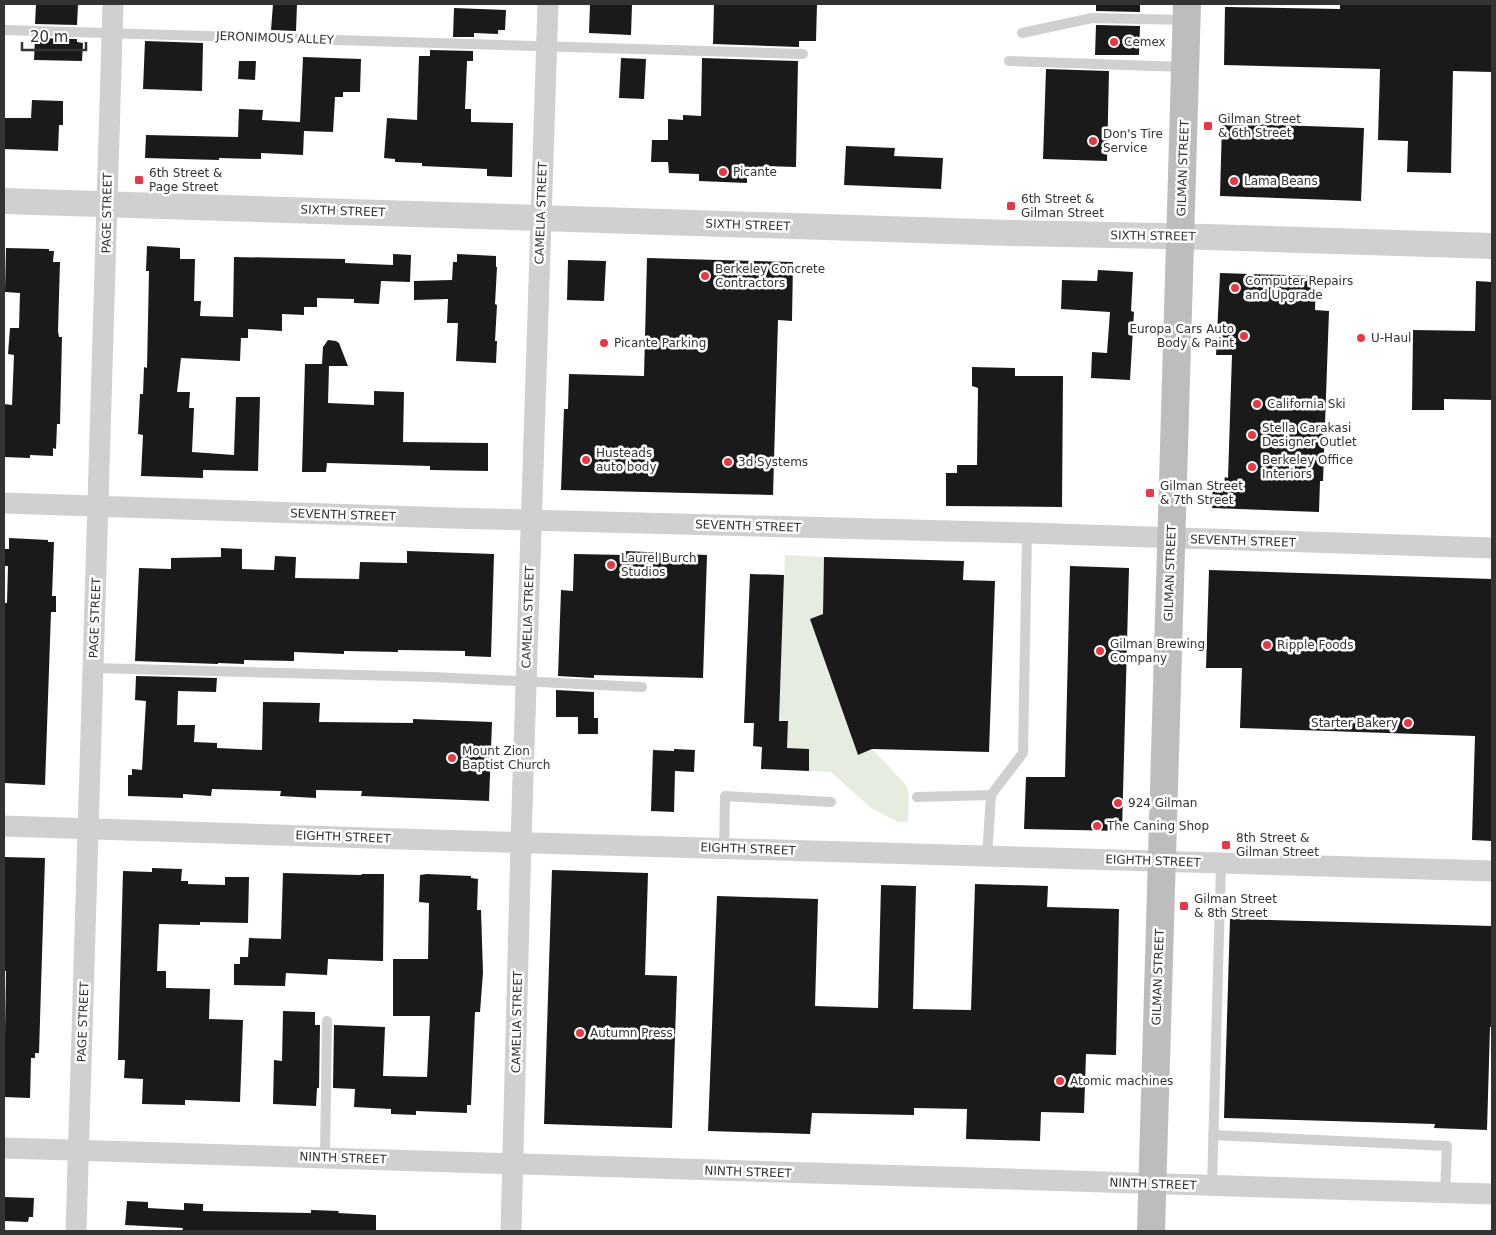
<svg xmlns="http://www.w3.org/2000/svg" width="1496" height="1235" font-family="'DejaVu Sans',sans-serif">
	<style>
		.green { fill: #e6ecdf }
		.building { fill: #1a1a1a }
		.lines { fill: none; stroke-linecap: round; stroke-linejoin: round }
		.service { stroke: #d0d0d0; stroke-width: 10 }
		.minor { stroke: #d0d0d0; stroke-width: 21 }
		.tertiary { stroke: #d0d0d0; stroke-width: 26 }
		.secondary { stroke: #bdbdbd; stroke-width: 28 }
		.poi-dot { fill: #e63946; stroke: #fff; stroke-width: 2 }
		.labels { text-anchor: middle; stroke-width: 5; stroke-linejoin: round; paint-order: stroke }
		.street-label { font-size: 12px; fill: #333; stroke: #fff }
		.poi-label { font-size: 12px; fill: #333; stroke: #fff; text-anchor: start }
	</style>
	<rect width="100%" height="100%" fill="#fff"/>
	<!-- green -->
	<path class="green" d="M785 555 824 557 823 615 810 619 858 755 872 749 906 785 909 793 908 822H898L871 808 831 772 809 771V750L787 748 788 721H779Z"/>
	<!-- building -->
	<path class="building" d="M36 4H78L77 25 35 24Z
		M273 4H297L296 31 271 30Z
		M590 4 632 5 631 35 589 33Z
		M714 4H817L816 41H799V47L713 44Z
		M1096 4H1140V12L1096 11Z
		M1340 4H1492V72L1453 71 1451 173 1407 172 1408 141 1378 140 1380 69 1224 65 1225 7 1340 9Z
		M454 8 506 10 505 30H498V34L474 33V37H453Z
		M1096 25 1140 26 1139 55H1095Z
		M35 38 77 39V42L83 43 82 61 34 60Z
		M145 41 203 43 202 91 143 89Z
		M430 50 473 51V61H467L465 109H471V122L513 123 512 177 487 176V169L422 166V163L395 162V159L384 158 387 118 417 120 419 56H430Z
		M303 57 361 59 360 92H343V97H335L333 132 304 131 303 155 261 153V159L219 158V160L145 158 146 135 238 137 239 109 263 110 262 120 300 122Z
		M621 58 646 59 644 99 619 98Z
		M702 58 798 61 796 167 763 166V169H747V183L699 181V174L669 173 668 162H651L652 140H668V119L683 120V115L701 116Z
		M239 61H256L255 80 238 79Z
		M1046 69 1109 71 1107 161 1043 159Z
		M32 100 63 101V125H59L58 151 4 149V118H31Z
		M1222 123 1364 128 1361 201 1220 196Z
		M846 146 895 148 894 156 943 158 941 189 844 185Z
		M147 246 180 248V259H195L194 301H201L200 316 233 317 234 257 345 259V263L393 265V254L411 255 410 282 381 281 379 304 354 303V299L317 298V307H304V315L282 314V331L248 329V338H241L240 361 181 358 177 392H190L189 408H194L192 452 234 455 236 397H260L258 471 203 470V478L141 476 143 435 138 434 140 394H143L144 367 147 368 149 271H146Z
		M6 248 49 249V251H54L53 262H60L58 331 59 337H62L60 424H57L56 449 53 448V456L30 455V458L4 457V404L12 405 14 355 8 354 10 328H19L20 293 5 292Z
		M457 254 496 256V267H497L495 304 497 305 495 341H497L496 363 456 361 458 323H447L448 299 414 300V281L452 280 453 262H457Z
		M647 258 793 262 792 321 778 320 773 495 561 490 564 409H568L569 374 644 376Z
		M568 260 606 261 604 301 567 300Z
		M1098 270 1133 272 1131 311 1134 312 1130 380 1091 378 1092 352 1107 353 1110 312 1061 309 1062 280 1097 281Z
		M1220 273 1316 276 1315 310 1329 311 1323 481H1320L1319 512 1212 508 1213 482H1224L1225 477 1228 478 1232 355H1216Z
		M1476 281 1492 282V400L1444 399V410H1412L1413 330 1475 331Z
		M328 340 336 341 339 343 348 366H329L328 403 374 405V391L404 392 403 442 488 443V471L430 470V466L327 463 326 472H302L305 364H322L323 347Z
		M972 367 1015 368V376H1063L1062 507 946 506V473H957V465H977L978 388 972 386Z
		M9 538 48 540V542H54L52 596H56V612H51L45 785 4 783V603H7L8 566H4V549H9Z
		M221 548 242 549V569L274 570 275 556 296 557 295 578 359 579 360 562 407 563V551L494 554 491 657 465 656V651L398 650V652L344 651V654L294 652V661L244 660V664L218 663V664L135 661 139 568 171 569V558L221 557Z
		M626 551 707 555 703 678 594 675V678L558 676 561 590 573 591 574 554 626 555Z
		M824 557 964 561 963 580 995 581 989 752 872 749 858 755 810 619 823 614Z
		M1070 566 1129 568 1122 831 1024 829 1026 777H1065Z
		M1209 570 1492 579V841L1472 840 1475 736 1240 728 1242 668H1206Z
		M750 574 784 575 779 721H788L787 748 809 749V771L761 769 762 747 753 746 754 723H744Z
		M136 676 217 678 216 692 178 691 177 725H195L194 742 217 743V748L262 750 263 702 320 703 319 722 413 723V719L492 722 489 801 361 796 362 791 316 790V798L280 796 281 791 212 789 211 796 183 794V798L128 796V775H132V769L142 770 146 701 135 700Z
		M556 690 594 692V718H598V734H578V717H556Z
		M674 749 695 750 694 772 675 771 674 812 651 811 653 750 674 751Z
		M4 857 45 858 39 1053H35V1058H31L30 1098 4 1097 6 971H4Z
		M152 868 182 869 181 881H188V884L225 885V877H249L248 923 200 922V925L159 924 157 971H166V988L210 989 209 1019 243 1020 240 1102 185 1100V1105L142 1104 143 1079 124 1078 125 1060H118L123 871 152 872Z
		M552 870 648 873 645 975 677 976 672 1128 544 1124Z
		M283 873 361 875 362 874H384L383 961 328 959 327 975 286 973 285 986 234 985V964H240V957H248L249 938 281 939Z
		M427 874 471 876V878L478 879 477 910H481L483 973 480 1012H475L471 1105H467V1113L416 1111V1115L391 1114V1109L354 1107 355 1089 333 1088 334 1025 385 1027 383 1076 427 1077 430 1016H393V959H428L429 903 419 902 420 875Z
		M975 884 1048 886 1047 907 1119 909 1116 1055 1086 1054 1084 1113 1041 1112 1040 1141 966 1139 967 1109 914 1108V1115L812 1113 810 1134 708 1131 717 896 818 899 815 1006 878 1008 881 885 916 886 913 1009 971 1010Z
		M1230 919 1492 926V1027H1490L1487 1130 1434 1128 1435 1124 1224 1118Z
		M283 1011 315 1012V1025H320L319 1088H317L316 1106 273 1104 274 1060 282 1061Z
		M4 1197 34 1198 33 1217H29L28 1222 4 1221Z
		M127 1201 148 1202V1208L184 1210V1203L203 1204V1211L311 1213V1210L339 1211 338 1213 376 1215V1231H182L183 1228 125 1225Z"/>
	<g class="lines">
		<!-- service -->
		<path class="service" d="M4 30 803 54
			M1022 33 1092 18 1186 20
			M1009 61 1183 67
			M93 668 433 677 642 687
			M917 797 991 795
			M724 849 725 796 831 802
			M987 856 991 795 1023 753 1027 533
			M1213 1135 1447 1146 1445 1193
			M325 1157 327 1021
			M1212 1186 1221 863"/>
		<!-- minor -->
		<path class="minor" d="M4 503 449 518 1027 533 1492 548
			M4 826 401 839 1492 871
			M4 1148 1492 1194
			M76 1231 113 4
			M511 1231 521 841 548 4"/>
		<!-- tertiary -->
		<path class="tertiary" d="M4 201 1011 233 1208 237 1492 246"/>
		<!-- secondary -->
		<path class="secondary" d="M1151 1231 1187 4"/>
	</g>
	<!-- markers -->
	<g class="poi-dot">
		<circle cx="1114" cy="42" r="5"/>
		<rect x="1203" y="121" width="10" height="10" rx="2.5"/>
		<circle cx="1093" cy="141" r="5"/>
		<circle cx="723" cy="172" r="5"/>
		<rect x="134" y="175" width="10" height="10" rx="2.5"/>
		<circle cx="1234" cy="181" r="5"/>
		<rect x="1006" y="201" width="10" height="10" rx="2.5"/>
		<circle cx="705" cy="276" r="5"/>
		<circle cx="1235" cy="288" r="5"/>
		<circle cx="1244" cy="336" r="5"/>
		<circle cx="1361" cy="338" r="5"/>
		<circle cx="604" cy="343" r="5"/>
		<circle cx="1257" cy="404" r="5"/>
		<circle cx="1252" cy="435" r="5"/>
		<circle cx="586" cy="460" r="5"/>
		<circle cx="728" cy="462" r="5"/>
		<circle cx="1252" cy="467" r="5"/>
		<rect x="1145" y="488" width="10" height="10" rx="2.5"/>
		<circle cx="611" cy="565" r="5"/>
		<circle cx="1267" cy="645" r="5"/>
		<circle cx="1100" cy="651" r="5"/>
		<circle cx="1408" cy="723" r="5"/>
		<circle cx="452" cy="758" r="5"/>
		<circle cx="1118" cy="803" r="5"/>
		<circle cx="1097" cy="826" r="5"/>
		<rect x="1221" y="840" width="10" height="10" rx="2.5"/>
		<rect x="1179" y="901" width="10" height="10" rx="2.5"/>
		<circle cx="580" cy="1033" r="5"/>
		<circle cx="1060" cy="1081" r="5"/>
	</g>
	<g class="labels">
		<!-- street labels -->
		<g class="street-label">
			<text transform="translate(275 38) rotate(2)" y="4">JERONIMOUS ALLEY</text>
			<text transform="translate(1183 168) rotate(-88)" y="4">GILMAN STREET</text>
			<text transform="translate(343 211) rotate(2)" y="4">SIXTH STREET</text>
			<text transform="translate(107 213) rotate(-89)" y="4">PAGE STREET</text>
			<text transform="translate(541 213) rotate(-88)" y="4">CAMELIA STREET</text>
			<text transform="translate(748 225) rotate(2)" y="4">SIXTH STREET</text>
			<text transform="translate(1153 236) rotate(1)" y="4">SIXTH STREET</text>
			<text transform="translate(343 515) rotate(2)" y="4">SEVENTH STREET</text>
			<text transform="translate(748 526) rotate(2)" y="4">SEVENTH STREET</text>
			<text transform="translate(1243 541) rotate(2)" y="4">SEVENTH STREET</text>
			<text transform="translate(1170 573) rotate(-88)" y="4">GILMAN STREET</text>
			<text transform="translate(528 617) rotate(-88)" y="4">CAMELIA STREET</text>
			<text transform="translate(95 618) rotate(-88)" y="4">PAGE STREET</text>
			<text transform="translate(343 837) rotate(2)" y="4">EIGHTH STREET</text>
			<text transform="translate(748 849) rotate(2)" y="4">EIGHTH STREET</text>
			<text transform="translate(1153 861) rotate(2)" y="4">EIGHTH STREET</text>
			<text transform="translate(1158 977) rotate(-88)" y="4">GILMAN STREET</text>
			<text transform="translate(83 1022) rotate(-88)" y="4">PAGE STREET</text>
			<text transform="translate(517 1022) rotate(-89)" y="4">CAMELIA STREET</text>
			<text transform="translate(343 1158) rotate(2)" y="4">NINTH STREET</text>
			<text transform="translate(748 1172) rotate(2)" y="4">NINTH STREET</text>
			<text transform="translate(1153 1184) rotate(2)" y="4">NINTH STREET</text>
		</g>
		<!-- poi labels -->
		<g class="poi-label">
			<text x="1124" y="46">Cemex</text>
			<text x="1218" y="123">Gilman Street<tspan x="1218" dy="14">&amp; 6th Street</tspan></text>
			<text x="1103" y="138">Don's Tire<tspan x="1103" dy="14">Service</tspan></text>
			<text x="733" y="176">Picante</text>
			<text x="149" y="177">6th Street &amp;<tspan x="149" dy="14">Page Street</tspan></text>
			<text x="1244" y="185">Lama Beans</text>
			<text x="1021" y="203">6th Street &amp;<tspan x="1021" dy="14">Gilman Street</tspan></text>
			<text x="715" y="273">Berkeley Concrete<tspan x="715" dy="14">Contractors</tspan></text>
			<text x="1245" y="285">Computer Repairs<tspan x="1245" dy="14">and Upgrade</tspan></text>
			<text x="1234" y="333" text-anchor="end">Europa Cars Auto<tspan x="1234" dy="14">Body &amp; Paint</tspan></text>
			<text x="1371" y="342">U-Haul</text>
			<text x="614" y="347">Picante Parking</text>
			<text x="1267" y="408">California Ski</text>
			<text x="1262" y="432">Stella Carakasi<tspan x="1262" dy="14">Designer Outlet</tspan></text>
			<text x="596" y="457">Husteads<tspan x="596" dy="14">auto body</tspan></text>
			<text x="1262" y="464">Berkeley Office<tspan x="1262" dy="14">Interiors</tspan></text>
			<text x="738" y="466">3d Systems</text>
			<text x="1160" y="490">Gilman Street<tspan x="1160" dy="14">&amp; 7th Street</tspan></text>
			<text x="621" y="562">Laurel Burch<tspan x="621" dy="14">Studios</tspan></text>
			<text x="1110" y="648">Gilman Brewing<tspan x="1110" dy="14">Company</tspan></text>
			<text x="1277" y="649">Ripple Foods</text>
			<text x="1398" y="727" text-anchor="end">Starter Bakery</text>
			<text x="462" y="755">Mount Zion<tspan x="462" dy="14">Baptist Church</tspan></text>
			<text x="1128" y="807">924 Gilman</text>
			<text x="1107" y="830">The Caning Shop</text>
			<text x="1236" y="842">8th Street &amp;<tspan x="1236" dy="14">Gilman Street</tspan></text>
			<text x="1194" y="903">Gilman Street<tspan x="1194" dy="14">&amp; 8th Street</tspan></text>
			<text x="590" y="1037">Autumn Press</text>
			<text x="1070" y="1085">Atomic machines</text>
		</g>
	</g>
	<!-- border -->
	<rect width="1496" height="1235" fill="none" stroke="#333333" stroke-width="10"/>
	<!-- scale -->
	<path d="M22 42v8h64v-8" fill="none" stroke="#333333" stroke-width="2.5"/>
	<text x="30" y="42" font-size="15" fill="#333333" stroke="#ffffff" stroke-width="4" paint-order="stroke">20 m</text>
</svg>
